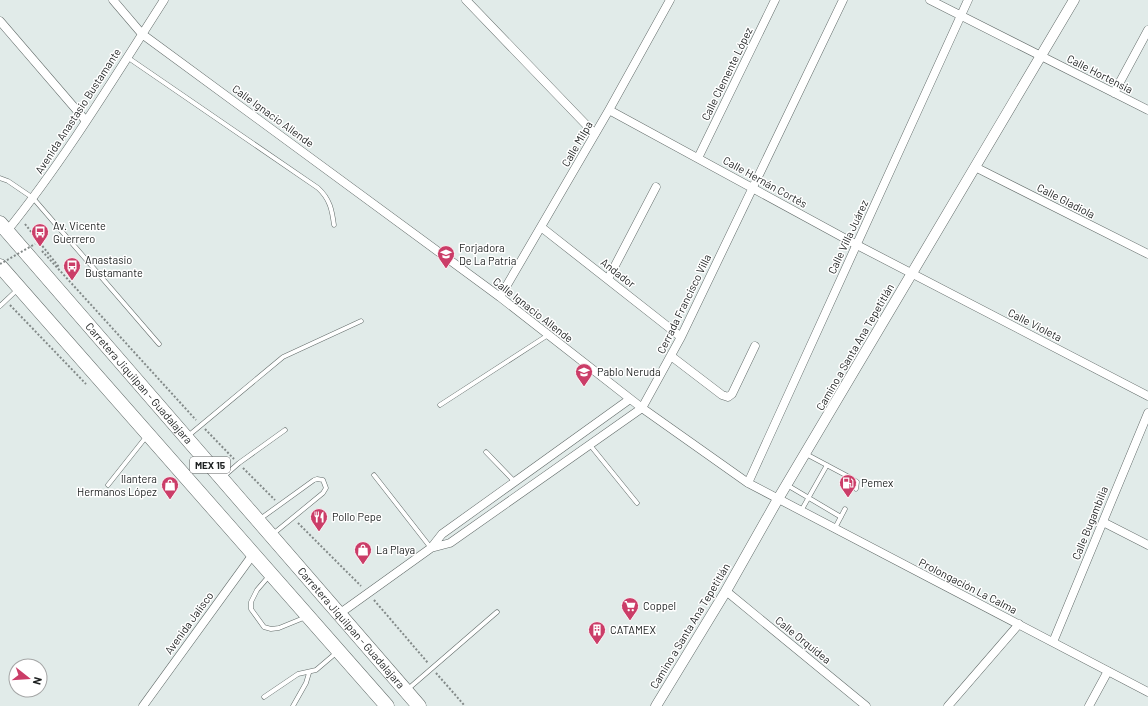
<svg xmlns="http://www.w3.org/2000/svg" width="1148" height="706" font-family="Barlow,sans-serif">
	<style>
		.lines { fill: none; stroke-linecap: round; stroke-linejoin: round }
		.service-casing { stroke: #636c6a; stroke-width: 5 }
		.minor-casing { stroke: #636c6a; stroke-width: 9 }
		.tertiary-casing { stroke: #636c6a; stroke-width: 11 }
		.trunk-casing { stroke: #636c6a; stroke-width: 15 }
		.path { stroke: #828988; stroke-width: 2; stroke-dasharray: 2 2; stroke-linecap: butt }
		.service { stroke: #fff; stroke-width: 4 }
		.minor { stroke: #fff; stroke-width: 8 }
		.tertiary { stroke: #fff; stroke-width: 10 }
		.trunk { stroke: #fff; stroke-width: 14 }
		.path-bridge { stroke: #828988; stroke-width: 2; stroke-dasharray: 2 2; stroke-linecap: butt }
		.labels { text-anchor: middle; stroke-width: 3; stroke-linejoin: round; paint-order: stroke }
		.shield { fill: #fff; stroke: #616363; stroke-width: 1 }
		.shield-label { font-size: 10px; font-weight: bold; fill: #1d2020 }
		.street-label { font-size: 11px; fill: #1d2020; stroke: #fff }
		.poi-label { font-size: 11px; fill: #1d2020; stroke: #fff; text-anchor: start }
	</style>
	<rect width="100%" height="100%" fill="#e1ebe9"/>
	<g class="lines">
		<!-- service casing -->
		<g class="service-casing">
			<path id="service" d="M127 57 318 188C330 199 332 210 334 225
				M0 178 8 181 33 198 159 344
				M0 306 17 290
				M440 405 548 335
				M188 436 283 357 361 321
				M590 445 637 503
				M486 452 515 482
				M806 454 851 478 857 482 856 489
				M374 475 431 548
				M223 477 239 463 285 430
				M108 485 146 437
				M787 485 841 517
				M801 511 827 465
				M260 519 314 480 317 479 323 480 326 488 323 493 273 534
				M835 528 845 509
				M269 576 257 590 251 602V609L264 627 271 629 279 628 306 617
				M408 689 497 612
				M264 697 298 674 316 670 336 653
				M293 706 306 683 309 673"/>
		</g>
		<!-- minor casing -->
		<g class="minor-casing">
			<path id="minor" d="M113 0 142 34 500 297 642 408 748 483 1148 692
				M466 0 595 134
				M930 0 1148 110
				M0 21 86 121
				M1114 93 1148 30
				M609 110 857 245 1148 396
				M698 158 775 0
				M975 167 1148 254
				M541 227 681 337
				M7 231C65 159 114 78 164 0
				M608 279 656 187
				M500 297 609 110 670 0
				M671 356 722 395 728 397 732 394 755 346
				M748 483 968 0
				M1103 522 1148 545
				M431 548 450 543 642 408 681 337 843 0
				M726 591 866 706
				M339 614 431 548 442 534 630 399
				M1053 642 1148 413
				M143 706 254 553
				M948 706 1019 624
				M1089 706 1108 671"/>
		</g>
		<!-- tertiary casing -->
		<g class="tertiary-casing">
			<path id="tertiary" d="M656 706 726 591 778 499 1074 0"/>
		</g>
		<!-- trunk casing -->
		<g class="trunk-casing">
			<g id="trunk">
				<path id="s1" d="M0 223 419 706"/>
				<path d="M0 266 387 706"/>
			</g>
		</g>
		<!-- path -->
		<path class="path" d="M25 224 59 267
			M42 251 196 420
			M10 305 86 384
			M205 429 234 459
			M243 468 275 500
			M298 523 361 586
			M374 600 428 663
			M436 673 465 706"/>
		<!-- service -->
		<use href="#service" class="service"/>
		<!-- minor -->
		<use href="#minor" class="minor"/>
		<!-- tertiary -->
		<use href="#tertiary" class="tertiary"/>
		<!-- trunk -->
		<use href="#trunk" class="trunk"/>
		<!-- path-bridge -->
		<path class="path-bridge" d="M0 264 35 244"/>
	</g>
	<!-- icons -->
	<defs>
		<g id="bus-pin" transform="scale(0.9)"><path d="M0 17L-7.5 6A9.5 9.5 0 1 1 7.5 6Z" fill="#cb3d68" stroke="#fff"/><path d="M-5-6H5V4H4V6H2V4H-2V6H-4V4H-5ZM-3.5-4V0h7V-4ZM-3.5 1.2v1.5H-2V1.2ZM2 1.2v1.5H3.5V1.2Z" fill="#fff"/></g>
		<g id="school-pin" transform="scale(0.9)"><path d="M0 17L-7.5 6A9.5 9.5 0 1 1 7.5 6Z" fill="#cb3d68" stroke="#fff"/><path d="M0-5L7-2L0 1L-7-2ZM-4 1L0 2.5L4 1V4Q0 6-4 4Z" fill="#fff"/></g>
		<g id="fuel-pin" transform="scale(0.9)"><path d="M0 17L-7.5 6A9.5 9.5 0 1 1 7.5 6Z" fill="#cb3d68" stroke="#fff"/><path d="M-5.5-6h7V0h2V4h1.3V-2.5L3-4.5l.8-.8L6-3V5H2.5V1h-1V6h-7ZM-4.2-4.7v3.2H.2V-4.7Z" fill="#fff"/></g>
		<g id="shop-pin" transform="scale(0.9)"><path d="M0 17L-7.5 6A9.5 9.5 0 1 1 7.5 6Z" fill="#cb3d68" stroke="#fff"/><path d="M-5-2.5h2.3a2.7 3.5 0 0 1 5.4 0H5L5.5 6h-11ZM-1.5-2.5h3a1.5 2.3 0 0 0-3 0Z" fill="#fff"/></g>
		<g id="restaurant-pin" transform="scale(0.9)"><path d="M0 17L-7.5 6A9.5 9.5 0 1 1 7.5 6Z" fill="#cb3d68" stroke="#fff"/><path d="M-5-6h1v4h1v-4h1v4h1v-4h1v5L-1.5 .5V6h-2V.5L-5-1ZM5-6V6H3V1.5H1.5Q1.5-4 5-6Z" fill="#fff"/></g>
		<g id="supermarket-pin" transform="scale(0.9)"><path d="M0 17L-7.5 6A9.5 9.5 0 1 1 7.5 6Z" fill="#cb3d68" stroke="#fff"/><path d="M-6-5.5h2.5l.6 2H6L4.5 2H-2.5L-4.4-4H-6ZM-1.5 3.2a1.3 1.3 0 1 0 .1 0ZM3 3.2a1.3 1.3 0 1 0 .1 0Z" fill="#fff"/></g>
		<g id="building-pin" transform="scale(0.9)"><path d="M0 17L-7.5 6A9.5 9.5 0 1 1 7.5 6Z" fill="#cb3d68" stroke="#fff"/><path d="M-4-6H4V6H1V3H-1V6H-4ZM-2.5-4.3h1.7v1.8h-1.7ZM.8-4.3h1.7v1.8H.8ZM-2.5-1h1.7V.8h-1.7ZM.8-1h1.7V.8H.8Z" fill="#fff"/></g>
	</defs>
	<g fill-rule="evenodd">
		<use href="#bus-pin" x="40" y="232"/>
		<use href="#school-pin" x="446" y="254"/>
		<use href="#bus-pin" x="72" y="266"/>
		<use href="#school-pin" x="584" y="372"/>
		<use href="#fuel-pin" x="848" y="483"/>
		<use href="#shop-pin" x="170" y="485"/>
		<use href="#restaurant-pin" x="319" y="517"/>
		<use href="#shop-pin" x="363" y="550"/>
		<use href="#supermarket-pin" x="630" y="606"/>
		<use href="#building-pin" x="597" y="630"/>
	</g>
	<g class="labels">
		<!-- shield labels -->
		<rect class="shield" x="190" y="457" width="40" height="16" rx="3"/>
		<g class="shield-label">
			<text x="210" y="469">MEX 15</text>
		</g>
		<!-- street labels -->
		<g class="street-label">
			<text transform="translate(727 74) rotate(-64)" y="4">Calle Clemente López</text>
			<text transform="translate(1100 74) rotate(27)" y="4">Calle Hortensia</text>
			<text transform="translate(78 111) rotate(-57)" y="4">Avenida Anastasio Bustamante</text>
			<text transform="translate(273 116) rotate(36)" y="4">Calle Ignacio Allende</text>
			<text transform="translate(577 144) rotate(-60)" y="4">Calle Milpa</text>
			<text transform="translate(765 182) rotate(29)" y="4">Calle Hernán Cortés</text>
			<text transform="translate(1066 201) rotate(27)" y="4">Calle Gladiola</text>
			<text transform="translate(848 237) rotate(-65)" y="4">Calle Villa Juárez</text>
			<text transform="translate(618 273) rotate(38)" y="4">Andador</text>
			<text transform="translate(684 304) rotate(-64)" y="4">Cerrada Francisco Villa</text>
			<text transform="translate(533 310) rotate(38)" y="4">Calle Ignacio Allende</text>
			<text transform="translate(1035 325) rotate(27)" y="4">Calle Violeta</text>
			<text transform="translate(855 347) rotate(-60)" y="4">Camino a Santa Ana Tepetitlán</text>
			<text dy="4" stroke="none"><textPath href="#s1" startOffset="212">Carretera Jiquilpan - Guadalajara</textPath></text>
			<text transform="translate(1090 523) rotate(-68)" y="4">Calle Bugambilia</text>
			<text transform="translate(968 586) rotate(27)" y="4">Prolongación La Calma</text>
			<text transform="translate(189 623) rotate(-54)" y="4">Avenida Jalisco</text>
			<text transform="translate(690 626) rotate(-59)" y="4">Camino a Santa Ana Tepetitlán</text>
			<text dy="4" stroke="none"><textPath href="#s1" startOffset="536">Carretera Jiquilpan - Guadalajara</textPath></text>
			<text transform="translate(803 640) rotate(39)" y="4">Calle Orquídea</text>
		</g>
		<!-- poi labels -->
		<g class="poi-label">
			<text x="53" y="230">Av. Vicente<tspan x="53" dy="13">Guerrero</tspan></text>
			<text x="459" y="252">Forjadora<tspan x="459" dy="13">De La Patria</tspan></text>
			<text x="85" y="264">Anastasio<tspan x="85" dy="13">Bustamante</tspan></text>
			<text x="597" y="376">Pablo Neruda</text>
			<text x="157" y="483" text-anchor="end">llantera<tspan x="157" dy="13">Hermanos López</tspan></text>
			<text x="861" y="487">Pemex</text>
			<text x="332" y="521">Pollo Pepe</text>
			<text x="376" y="554">La Playa</text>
			<text x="643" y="610">Coppel</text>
			<text x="610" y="634">CATAMEX</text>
		</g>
	</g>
	<!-- north arrow -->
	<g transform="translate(28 678) rotate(107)"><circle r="19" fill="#ffffff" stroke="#a5a6a6"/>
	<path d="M0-3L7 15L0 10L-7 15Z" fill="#cb3d68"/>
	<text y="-6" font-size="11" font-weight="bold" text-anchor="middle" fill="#1d2020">N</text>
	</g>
</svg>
